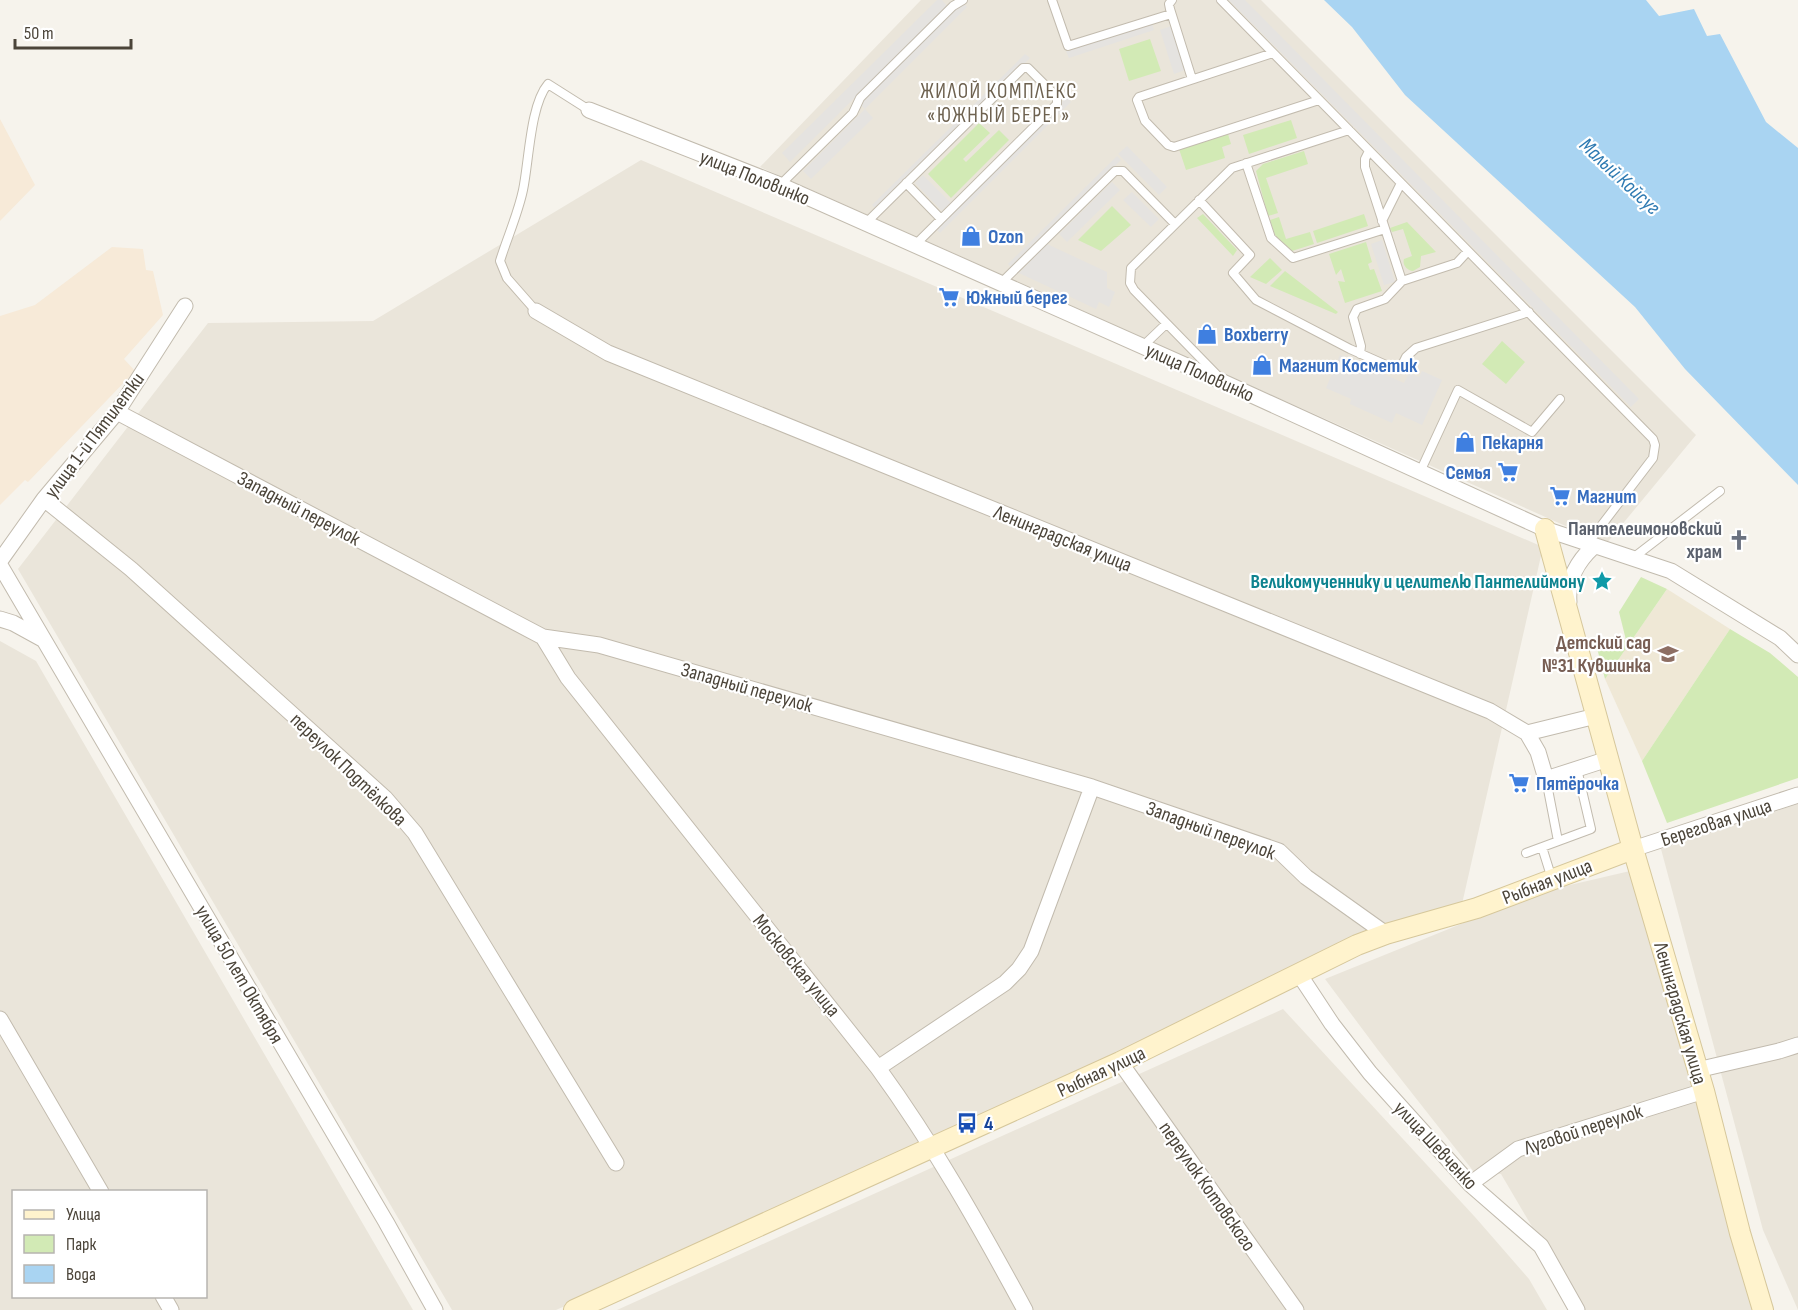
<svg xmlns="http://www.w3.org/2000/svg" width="1798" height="1310" font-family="'Sofia Sans Condensed',sans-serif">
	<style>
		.residential { fill: #eae5da; fill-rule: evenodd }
		.commercial { fill: #f7ead8 }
		.education { fill: #efe8d6 }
		.green { fill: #d2eab5 }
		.parking { fill: #e5e3e0 }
		.water { fill: #a9d4f2 }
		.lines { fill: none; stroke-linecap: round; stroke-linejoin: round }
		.lane-casing { stroke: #c2bbae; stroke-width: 10 }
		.street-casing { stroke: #c2bbae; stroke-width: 17 }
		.secondary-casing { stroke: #d6c79b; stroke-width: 22 }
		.lane { stroke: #fff; stroke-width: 8 }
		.street { stroke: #fff; stroke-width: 15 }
		.secondary { stroke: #fff3cd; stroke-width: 20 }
		.labels { text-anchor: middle; stroke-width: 4.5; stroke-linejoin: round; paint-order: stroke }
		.street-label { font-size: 20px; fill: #4b4439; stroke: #fff }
		.shop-label { font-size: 20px; font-weight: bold; fill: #366cbe; stroke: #fff; text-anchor: start }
		.worship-label { font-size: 20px; font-weight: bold; fill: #5b616d; stroke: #fff; text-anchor: end }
		.culture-label { font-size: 20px; font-weight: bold; fill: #0d838f; stroke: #fff; text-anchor: end }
		.education-label { font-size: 20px; font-weight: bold; fill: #785e54; stroke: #fff; text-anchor: end }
		.transit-label { font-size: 20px; font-weight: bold; fill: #164399; stroke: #fff; text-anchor: start }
		.neighbourhood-label { font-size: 21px; letter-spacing: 1.5px; fill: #6e6250; stroke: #fff }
		.water-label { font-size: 21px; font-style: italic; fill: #2e7ab2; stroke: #fff }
	</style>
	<rect width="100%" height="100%" fill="#f6f3ec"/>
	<!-- residential -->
	<path class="residential" d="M921 0H1261L1696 435 1606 544 760 167Z
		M641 160 1543 547 1462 904 556 1310H452L18 569 208 323 373 321Z
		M0 641 36 661 413 1310H0ZM14 1192H206V1296H14Z
		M1798 804V1310L1763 1230 1661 849Z
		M1630 871 1757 1310H1581L1501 1174 1474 1172 1378 1050 1325 979 1540 892Z
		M1283 1009 1475 1217 1529 1279 1547 1310H617Z"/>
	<!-- commercial -->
	<path class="commercial" d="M0 119 35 185 0 221Z
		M112 247 143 249 146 270 153 271 163 315 124 359 135 371 28 482 25 480 0 505V316L35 305Z"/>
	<!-- education -->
	<path class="education" d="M1667 589 1730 629 1642 761 1605 679Z"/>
	<!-- green -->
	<path class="green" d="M1150 39 1161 71 1129 81 1119 49Z
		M1291 120 1297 138 1249 154 1243 135Z
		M979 123 990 133 963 159 966 162 999 130 1009 140 951 198 928 174Z
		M1228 134 1231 144 1222 147 1225 158 1186 170 1179 149Z
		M1304 151 1308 164 1266 178 1278 213 1268 216 1256 171 1263 164Z
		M1112 206 1131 225 1101 251 1078 240Z
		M1203 214 1237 250 1233 256 1197 218Z
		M1364 214 1368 226 1317 243 1313 231Z
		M1279 217 1286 239 1310 232 1314 244 1292 251 1275 235 1270 220Z
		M1407 222 1436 252 1421 256 1420 267 1413 271C1407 270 1402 265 1404 259L1412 256 1403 229 1392 232 1390 228Z
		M1366 242 1372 262 1368 264 1370 270 1374 269 1382 291 1345 303 1338 281 1345 282 1341 269 1336 275 1329 254Z
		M1270 258 1282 270 1266 284 1250 277Z
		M1285 271 1338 312 1336 314 1270 286Z
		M1502 341 1525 362 1506 384 1482 364Z
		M1641 577 1667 589 1605 679 1597 648 1626 640 1619 612Z
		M1730 629 1770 653 1798 677V778L1667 823 1642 761Z"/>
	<!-- parking -->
	<path class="parking" d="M937 0H942L947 6 790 162 782 153Z
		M1229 0H1245L1639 399 1631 407Z
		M963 2 967 7 865 109 860 104Z
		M1152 23 1154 30 1069 58 1066 51Z
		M1171 26 1185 70 1174 74 1160 30Z
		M1025 54 1030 58 877 210 872 205Z
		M1067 97 1071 102 940 233 935 228Z
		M865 109 873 118 811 179 803 171Z
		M1127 146 1167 187 1159 195 1118 154Z
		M1117 156 1121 160 1012 268 1008 264Z
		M923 175 951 203 942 211 915 183Z
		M1112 182 1120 190 1067 242 1059 234Z
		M1132 192 1159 219 1151 227 1123 200Z
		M1382 240 1395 282 1384 285 1371 244Z
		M1047 244 1107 272V288L1115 292 1109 307 1099 302 1096 309 1019 273Z
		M1340 355 1404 383 1409 373 1419 377 1422 371 1442 380 1422 425 1396 413 1392 423 1350 404 1351 399 1326 388Z"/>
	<!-- water -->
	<path class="water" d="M1324 0H1646L1659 16 1694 9 1707 36 1720 34 1766 122 1798 148V485L1685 369 1635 307 1405 95 1352 27Z"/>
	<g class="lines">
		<!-- lane casing -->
		<g class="lane-casing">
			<path id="lane" d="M1052 0 1068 46 1171 14
				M1172 0 1169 4 1170 9 1192 79
				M1221 0 1653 439 1655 445 1653 458 1588 543
				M1273 53 1139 97 1137 100 1145 121 1168 145 1174 147 1319 100
				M1369 151 1365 159V167L1402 281
				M1246 163 1271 238 1293 258 1385 229
				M906 183 941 219
				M780 185 853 113 860 98 953 6 963 0
				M1199 200 1250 255 1233 273 1256 300 1350 349 1395 369 1401 367 1406 357 1416 348 1529 312
				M1382 221 1401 183
				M866 223 1023 68H1028L1057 97V104L915 245
				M1001 283 1115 171H1123L1175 224
				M536 311 507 278 500 261C507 238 518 214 523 190 529 162 530 105 548 84L589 110
				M1143 346 1166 324
				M1360 354 1361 346 1353 317 1357 309 1385 299 1402 281 1457 263 1468 251
				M1216 374 1134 290 1130 283 1131 268 1232 168 1349 130
				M1420 472 1458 390 1532 432 1560 399
				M1633 558 1720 491
				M1546 779 1558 841
				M1542 847 1552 879
				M1526 853 1591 829 1577 769"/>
		</g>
		<!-- street casing -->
		<g class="street-casing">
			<path id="street" d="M589 110 780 185 1223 382 1545 529 1671 571 1780 638 1798 655
				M536 311 608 353 1490 711 1527 733 1596 716
				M117 412 543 637 599 645 1092 787 1279 851 1306 877 1386 934
				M44 499 131 569 385 798 415 833 616 1163
				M0 561 44 499 117 412 185 306
				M0 565 44 640 13 623 0 619
				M1569 602C1567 579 1577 562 1593 547
				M543 637 568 678 878 1068C934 1145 980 1227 1025 1310
				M44 640 386 1222 435 1310
				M1527 733 1538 752 1546 779 1608 759
				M1633 849 1798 795
				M1299 974 1332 1024 1370 1073 1470 1184 1541 1246 1577 1310
				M0 1019 101 1192
				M1120 1062 1296 1310
				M878 1068 1005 983 1019 969 1031 951 1092 787
				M1697 1070 1779 1051 1798 1045
				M1470 1184 1518 1149 1704 1091
				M163 1296 171 1310"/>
		</g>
		<!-- secondary casing -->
		<g class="secondary-casing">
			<path id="secondary" d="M1545 529 1633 849 1704 1091 1740 1233 1763 1310
				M574 1310 1120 1062 1357 945 1386 934 1477 908 1633 849"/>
		</g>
		<!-- lane -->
		<use href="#lane" class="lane"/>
		<!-- street -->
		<use href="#street" class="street"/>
		<!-- secondary -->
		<use href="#secondary" class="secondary"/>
	</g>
	<!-- icons -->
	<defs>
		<g id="shop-bare" transform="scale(1.62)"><path d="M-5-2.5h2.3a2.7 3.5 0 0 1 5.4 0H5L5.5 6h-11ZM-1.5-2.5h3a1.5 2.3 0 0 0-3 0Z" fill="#3f7fe0" stroke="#fff" stroke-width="2.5" paint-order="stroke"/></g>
		<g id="supermarket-bare" transform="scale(1.62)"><path d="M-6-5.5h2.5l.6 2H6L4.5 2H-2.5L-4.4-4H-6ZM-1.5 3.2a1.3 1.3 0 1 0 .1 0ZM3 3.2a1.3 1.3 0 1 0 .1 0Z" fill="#3f7fe0" stroke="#fff" stroke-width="2.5" paint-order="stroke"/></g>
		<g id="church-bare" transform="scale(1.62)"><path d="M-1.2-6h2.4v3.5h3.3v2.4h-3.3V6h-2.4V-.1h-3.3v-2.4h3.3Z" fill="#6b7280" stroke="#fff" stroke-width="2.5" paint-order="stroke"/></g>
		<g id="sight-bare" transform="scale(1.62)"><path d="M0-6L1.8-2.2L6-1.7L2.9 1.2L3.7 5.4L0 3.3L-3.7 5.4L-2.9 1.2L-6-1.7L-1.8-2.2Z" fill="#0f9aa8" stroke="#fff" stroke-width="2.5" paint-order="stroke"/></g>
		<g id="school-bare" transform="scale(1.62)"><path d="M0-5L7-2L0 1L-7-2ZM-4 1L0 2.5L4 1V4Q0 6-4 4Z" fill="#8d6e63" stroke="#fff" stroke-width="2.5" paint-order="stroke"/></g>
		<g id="bus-bare" transform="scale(1.62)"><path d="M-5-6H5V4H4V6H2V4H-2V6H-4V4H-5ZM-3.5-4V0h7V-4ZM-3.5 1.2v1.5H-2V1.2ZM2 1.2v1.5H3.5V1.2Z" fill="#1a4fb4" stroke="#fff" stroke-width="2.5" paint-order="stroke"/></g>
	</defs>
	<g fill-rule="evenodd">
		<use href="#shop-bare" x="971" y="236"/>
		<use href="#supermarket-bare" x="949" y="297"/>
		<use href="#shop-bare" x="1207" y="334"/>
		<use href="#shop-bare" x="1262" y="365"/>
		<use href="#shop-bare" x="1465" y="442"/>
		<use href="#supermarket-bare" x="1508" y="472"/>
		<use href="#supermarket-bare" x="1560" y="496"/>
		<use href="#church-bare" x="1739" y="540"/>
		<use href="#sight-bare" x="1602" y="581"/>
		<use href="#school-bare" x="1668" y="654"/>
		<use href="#supermarket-bare" x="1519" y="783"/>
		<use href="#bus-bare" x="967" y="1123"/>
	</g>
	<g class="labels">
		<!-- street labels -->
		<g class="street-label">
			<text transform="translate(755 177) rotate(22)" y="7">улица Половинко</text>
			<text transform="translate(1200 372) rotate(24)" y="7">улица Половинко</text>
			<text transform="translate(94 435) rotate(-53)" y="7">улица 1-й Пятилетки</text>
			<text transform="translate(299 508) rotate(28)" y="7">Западный переулок</text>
			<text transform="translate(1063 538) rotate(22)" y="7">Ленинградская улица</text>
			<text transform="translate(747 687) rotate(16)" y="7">Западный переулок</text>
			<text transform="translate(349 769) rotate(44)" y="7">переулок Подтёлкова</text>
			<text transform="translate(1716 822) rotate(-18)" y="7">Береговая улица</text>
			<text transform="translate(1211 830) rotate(20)" y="7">Западный переулок</text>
			<text transform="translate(1547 881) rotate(-21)" y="7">Рыбная улица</text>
			<text transform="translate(797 965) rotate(51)" y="7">Московская улица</text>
			<text transform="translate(240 974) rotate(60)" y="7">улица 50 лет Октября</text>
			<text transform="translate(1681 1013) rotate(74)" y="7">Ленинградская улица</text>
			<text transform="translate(1101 1071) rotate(-25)" y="7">Рыбная улица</text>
			<text transform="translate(1583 1129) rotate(-18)" y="7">Луговой переулок</text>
			<text transform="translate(1436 1145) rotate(47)" y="7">улица Шевченко</text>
			<text transform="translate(1208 1186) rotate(55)" y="7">переулок Котовского</text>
		</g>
		<!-- shop labels -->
		<g class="shop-label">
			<text x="988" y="243">Ozon</text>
			<text x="966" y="304">Южный берег</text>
			<text x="1224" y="341">Boxberry</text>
			<text x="1279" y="372">Магнит Косметик</text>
			<text x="1482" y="449">Пекарня</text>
			<text x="1491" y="479" text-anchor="end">Семья</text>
			<text x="1577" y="503">Магнит</text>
			<text x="1536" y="790">Пятёрочка</text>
		</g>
		<!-- worship labels -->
		<g class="worship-label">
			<text x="1722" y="535">Пантелеимоновский<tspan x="1722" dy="23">храм</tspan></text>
		</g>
		<!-- culture labels -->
		<g class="culture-label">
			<text x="1585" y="588">Великомученнику и целителю Пантелиймону</text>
		</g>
		<!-- education labels -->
		<g class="education-label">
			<text x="1651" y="649">Детский сад<tspan x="1651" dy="23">№31 Кувшинка</tspan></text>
		</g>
		<!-- transit labels -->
		<g class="transit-label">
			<text x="984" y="1130">4</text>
		</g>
		<!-- neighbourhood labels -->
		<g class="neighbourhood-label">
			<text x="999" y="98">ЖИЛОЙ КОМПЛЕКС<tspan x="999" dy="24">«ЮЖНЫЙ БЕРЕГ»</tspan></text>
		</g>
		<!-- water labels -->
		<g class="water-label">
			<text transform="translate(1620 176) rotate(43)" y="7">Малый Койсуг</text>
		</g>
	</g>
	<!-- legend -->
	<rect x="12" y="1190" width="195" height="108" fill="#ffffff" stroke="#b7b4b0" stroke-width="1.5"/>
	<rect x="24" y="1210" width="30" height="9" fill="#fff3cd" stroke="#b7b4b0" stroke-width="1.5"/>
	<text x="66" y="1220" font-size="18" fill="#4b4439">Улица</text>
	<rect x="24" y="1235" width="30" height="18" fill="#d2eab5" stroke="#b7b4b0" stroke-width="1.5"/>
	<text x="66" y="1250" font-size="18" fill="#4b4439">Парк</text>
	<rect x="24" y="1265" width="30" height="18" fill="#a9d4f2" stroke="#b7b4b0" stroke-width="1.5"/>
	<text x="66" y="1280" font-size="18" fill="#4b4439">Вода</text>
	<!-- scale -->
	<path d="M15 39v9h116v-9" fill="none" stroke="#4b4439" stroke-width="3"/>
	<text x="24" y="39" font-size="18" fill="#4b4439" stroke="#ffffff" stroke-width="4.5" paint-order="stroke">50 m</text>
</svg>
